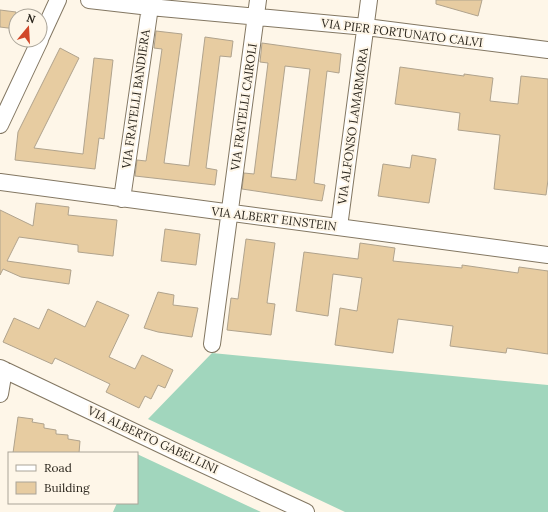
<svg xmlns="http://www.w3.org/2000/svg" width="548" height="512" font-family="Lora,serif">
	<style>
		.forest { fill: #a1d6bd }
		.building { fill: #e7cca1; stroke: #b0a38d; fill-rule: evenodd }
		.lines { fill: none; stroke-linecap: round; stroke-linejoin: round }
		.street-casing { stroke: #837762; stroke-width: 18 }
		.street { stroke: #fff; stroke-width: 16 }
		.labels { text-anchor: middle; stroke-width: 4; stroke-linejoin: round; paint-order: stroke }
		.street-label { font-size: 12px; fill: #2d281f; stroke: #fef6e8 }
	</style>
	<rect width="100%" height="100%" fill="#fef6e8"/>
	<!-- forest -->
	<path class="forest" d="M212 353 548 385V512H345L148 419Z
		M137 454 261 512H113L117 503H137Z"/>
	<!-- building -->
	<path class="building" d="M436 0H482L478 16 436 4Z
		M0 10 16 12V29L0 27Z
		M156 31 182 34 164 163 189 166 205 37 233 41 231 57 220 56 206 168 217 170 215 185 135 176 137 160 146 161 162 49 154 48Z
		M262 43 341 54 339 73 327 71 314 183 325 185 322 201 242 189 244 173 254 174 268 63 260 62ZM285 66 310 69 296 180 271 177Z
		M60 48 79 58 34 148 83 154 94 58 113 60 104 139 99 138 95 169 15 160 18 132Z
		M400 67 464 76V74L493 78 490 101 518 104 521 76 548 79V180L546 195 494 189 500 135 458 130 460 113 395 104Z
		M412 155 436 159 429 203 378 196 383 164 410 168Z
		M36 203 69 207 68 215 117 220 113 256 78 252V245L19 237 7 261 71 270 69 284 21 277 3 269 0 275V210L33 226Z
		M165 229 200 234 196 265 161 261Z
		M246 239 275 243 267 303 275 304 271 335 227 330 231 298 238 299Z
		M360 243 395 248 393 261 462 268V265L518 273 519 267 548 271V354L507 348 506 353 450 346 453 326 398 319 393 353 335 345 340 308 357 311 362 278 333 274 328 316 296 311 304 252 358 259Z
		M158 292 174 295 173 305 198 308 192 337 158 332 144 328Z
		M97 301 129 315 109 357 135 369 142 355 173 370 165 388 158 385 151 399 145 396 139 408 106 392 110 384 55 358 52 364 3 342 14 318 39 329 48 309 85 327Z
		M18 417 33 419 32 422 44 424V428L56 430V434L68 435V439L80 441 79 453H13Z"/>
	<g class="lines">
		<!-- street casing -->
		<g class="street-casing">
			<path id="street" d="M89 0 150 7 366 27 548 50
				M40 39 58 0
				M0 125 40 40
				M0 182 548 255
				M122 199 151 0
				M339 227 369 0
				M212 344 258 0
				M0 368 187 457 306 512
				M0 394 4 370"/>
		</g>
		<!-- street -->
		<use href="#street" class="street"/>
	</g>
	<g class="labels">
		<!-- street labels -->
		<g class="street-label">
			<text transform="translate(402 33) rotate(7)" y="4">VIA PIER FORTUNATO CALVI</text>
			<text transform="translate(136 99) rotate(-82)" y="4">VIA FRATELLI BANDIERA</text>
			<text transform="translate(244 107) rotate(-82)" y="4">VIA FRATELLI CAIROLI</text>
			<text transform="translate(353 126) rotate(-82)" y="4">VIA ALFONSO LAMARMORA</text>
			<text transform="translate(274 219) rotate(7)" y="4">VIA ALBERT EINSTEIN</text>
			<text transform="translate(153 440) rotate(25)" y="4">VIA ALBERTO GABELLINI</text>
		</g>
	</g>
	<!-- legend -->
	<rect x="8" y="452" width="130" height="52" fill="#fef6e8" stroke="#aaa498"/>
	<rect x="16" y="465" width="20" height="6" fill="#ffffff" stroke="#aaa498"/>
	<text x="44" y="472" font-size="12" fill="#2d281f">Road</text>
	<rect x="16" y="482" width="20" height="12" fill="#e7cca1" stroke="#aaa498"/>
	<text x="44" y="492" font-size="12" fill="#2d281f">Building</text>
	<!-- north arrow -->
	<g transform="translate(28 28) rotate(18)"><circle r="19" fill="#fef6e8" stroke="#aaa498"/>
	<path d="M0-3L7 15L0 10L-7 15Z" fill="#d14729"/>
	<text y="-6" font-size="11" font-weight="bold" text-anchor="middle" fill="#2d281f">N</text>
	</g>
</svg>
